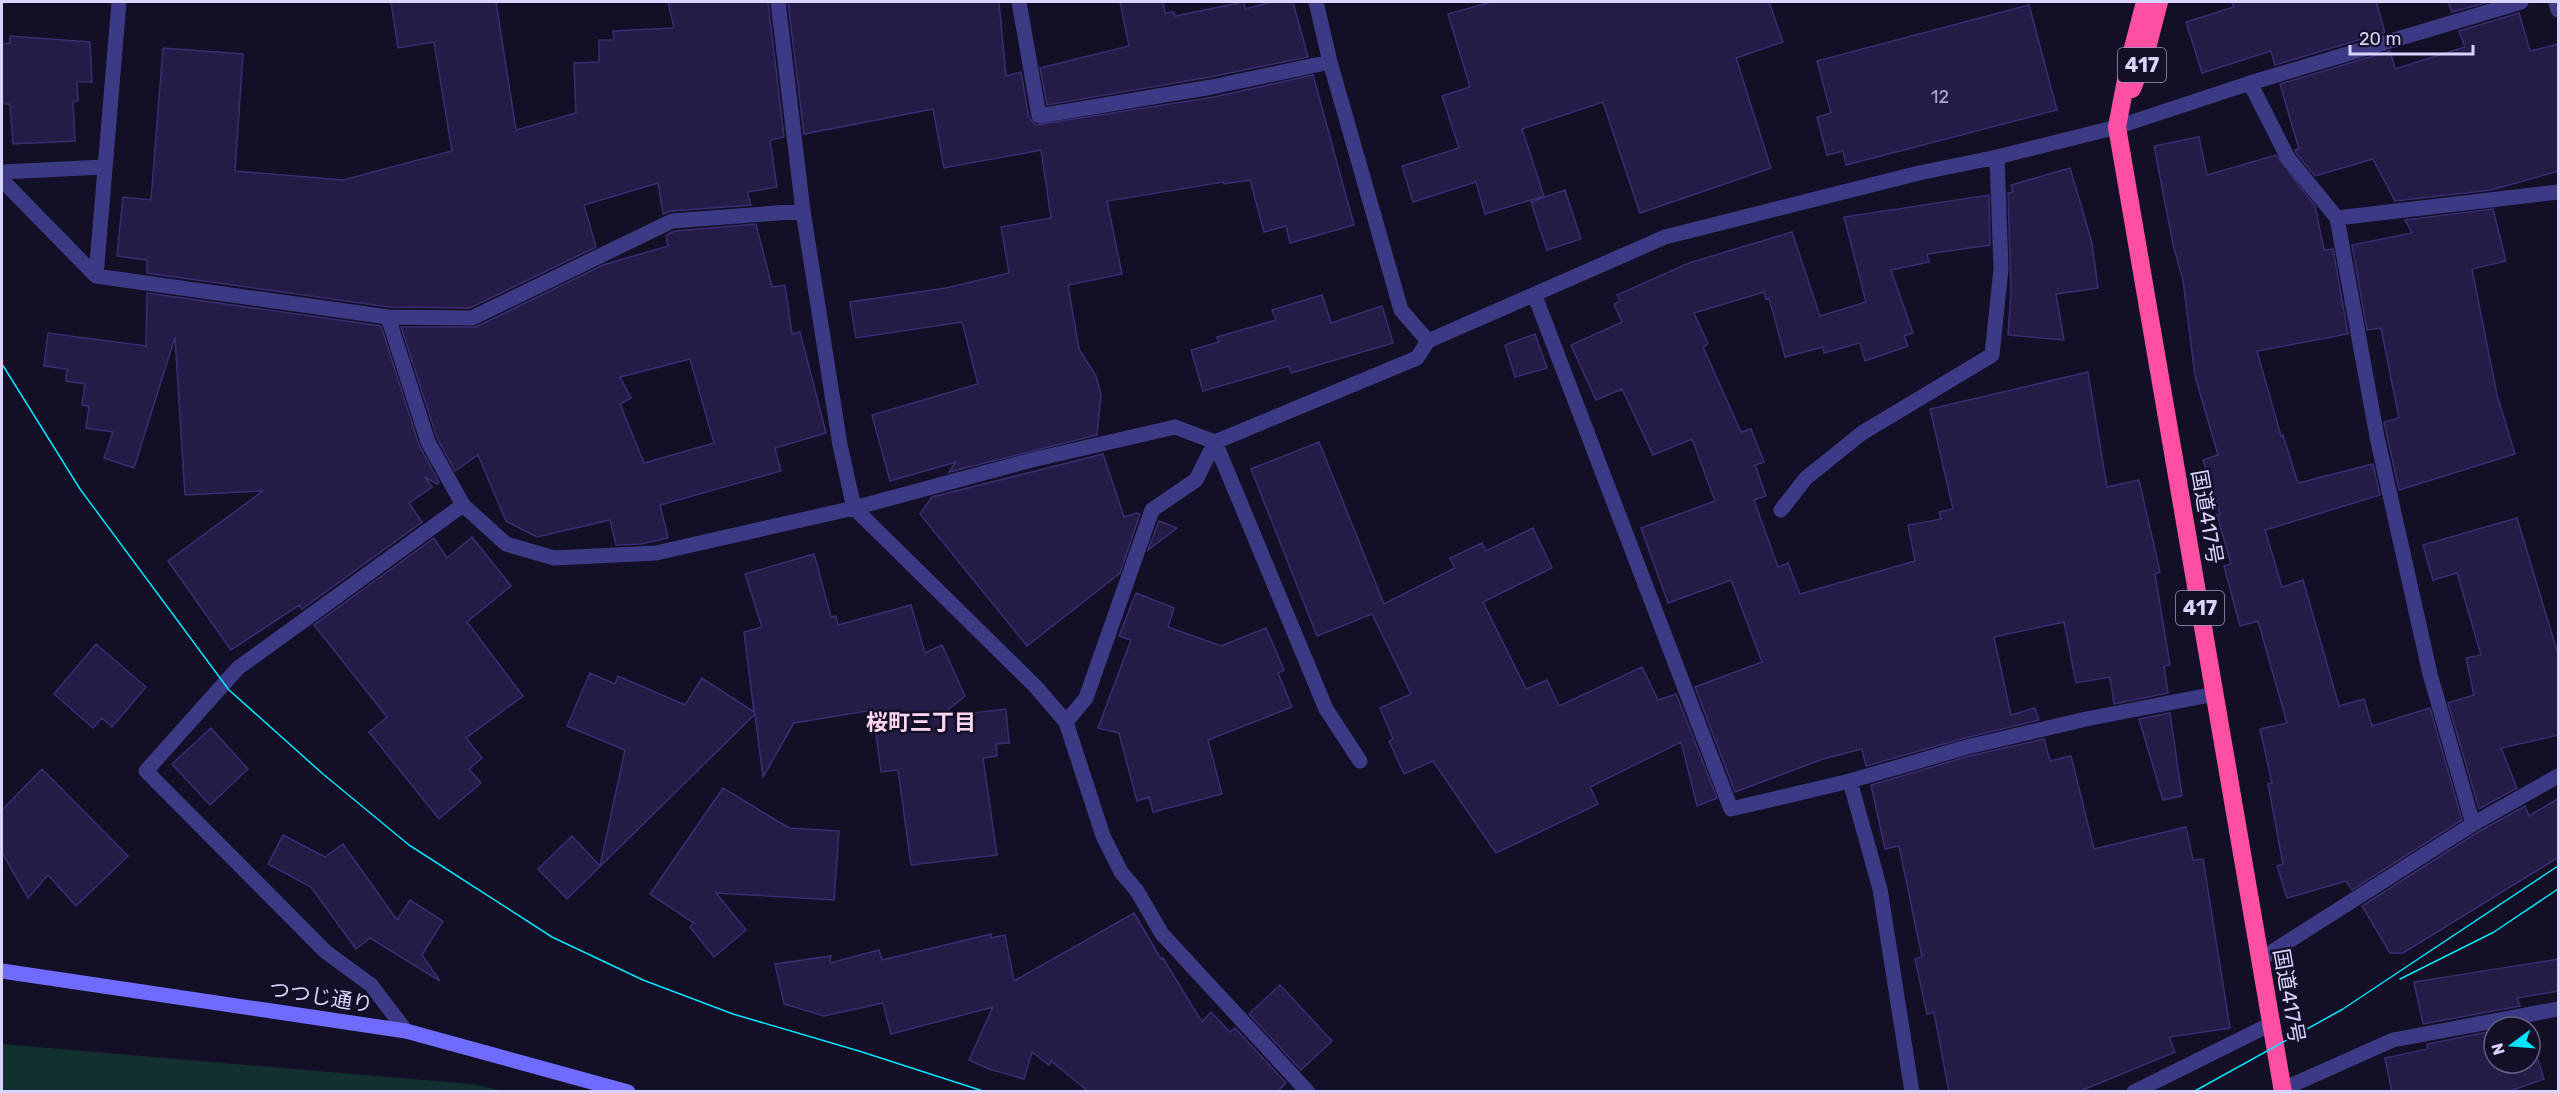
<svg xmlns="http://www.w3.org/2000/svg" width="2560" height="1093" font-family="Rubik,'Noto Sans JP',sans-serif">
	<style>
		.green { fill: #12302f }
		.building { fill: #241b47; stroke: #3b2d73; stroke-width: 1.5; fill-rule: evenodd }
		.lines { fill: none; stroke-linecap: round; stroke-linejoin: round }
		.street { stroke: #3d3a85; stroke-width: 15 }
		.secondary { stroke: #6f6bff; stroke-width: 15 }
		.highway { stroke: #ff4fa3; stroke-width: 18 }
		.tram { stroke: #00e5ff; stroke-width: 1.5 }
		.labels { text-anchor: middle; stroke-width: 5; stroke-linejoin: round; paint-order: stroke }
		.number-label { font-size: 18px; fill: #aca6d1 }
		.shield { fill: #130f26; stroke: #9e99be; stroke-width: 1.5 }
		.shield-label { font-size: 20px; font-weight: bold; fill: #d9d4ff }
		.street-label { font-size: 21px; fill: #d9d4ff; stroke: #130f26 }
		.neighbourhood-label { font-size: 22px; font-weight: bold; fill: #ffd6f0; stroke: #130f26 }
	</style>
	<rect width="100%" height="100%" fill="#130f26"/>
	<!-- green -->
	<path class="green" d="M2 1044 471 1084 504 1091H2Z"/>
	<!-- building -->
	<path class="building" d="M391 2H496L516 130 576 113 574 63 599 62V40H614L613 31 674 28 668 2H768L784 137 770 140 777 187 747 192 751 205 671 211 663 214 658 183 584 205 596 247 470 308 389 307 147 273V260L117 256 123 197 151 200 163 48 243 54 235 171 343 180 452 151 434 42 398 48Z
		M788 2H999L1006 76 1021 72 1029 118 1036 125 1214 97 1313 75 1354 225 1290 243 1286 226 1264 232 1250 180 1224 184 1223 182 1107 201 1122 274 1068 285 1079 349 1096 376 1101 395 1097 435 949 472 956 462 890 481 872 415 978 384 962 322 856 338 850 302 946 288 1009 273 1001 227 1051 218 1041 150 944 168 933 109 804 134Z
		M1120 2H1163L1165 13 1174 12 1175 16 1244 2 1245 9 1272 2H1293L1308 57 1210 77 1047 105 1040 68 1129 46Z
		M1491 2H1769L1783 42 1736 58 1771 168 1640 213 1603 102 1522 129 1544 196 1485 214 1476 182 1413 202 1402 166 1459 148 1442 96 1470 87 1448 14Z
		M2232 2H2376L2385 32 2275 65 2271 51 2202 73 2186 22 2234 7Z
		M2448 2H2489L2452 12Z
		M2029 5 2057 110 1846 165 1843 151 1827 155 1817 117 1831 113 1817 61Z
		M2519 13 2530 51 2559 44V171L2491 190 2395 201 2373 159 2315 176 2296 153 2295 150 2299 149 2280 84 2390 51 2395 69 2465 47 2459 31Z
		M10 36 90 42 92 82H77L78 101H73L75 141 13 144 10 104H2V44L10 43Z
		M2199 137 2207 175 2276 155 2315 206 2324 250 2333 249 2348 334 2257 351 2281 436 2283 435 2298 483 2373 464 2380 495 2265 530 2282 587 2303 580 2339 706 2364 699 2372 726 2430 708 2462 820 2352 890 2346 881 2287 898 2277 866 2283 864 2268 784 2272 783 2260 729 2287 723 2258 621 2240 626 2224 566 2231 564 2217 515 2220 514 2203 460 2218 455 2195 376 2183 280 2173 244 2154 146Z
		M2070 168 2092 243 2098 288 2056 294 2064 340 2008 335 2011 292 2008 193 2013 192 2011 185Z
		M1565 190 1581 239 1547 250 1531 202Z
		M1989 195 1990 245 1927 254 1929 262 1891 270 1913 333 1904 336 1908 346 1865 361 1860 343 1824 353 1823 347 1785 357 1769 298 1766 299 1764 292 1694 313 1708 344 1703 347 1741 432 1751 429 1764 462 1755 465 1766 496 1754 500 1778 567 1788 563 1800 594 1915 561 1908 525 1941 519 1939 512 1953 509 1930 409 2088 372 2107 487 2139 480 2160 572 2155 574 2170 665 2164 666 2168 693 2114 704 2110 677 2076 683 2064 622 1994 637 2011 715 2035 708 2039 720 1965 738 1866 766 1862 749 1823 759 1735 792 1695 687 1762 662 1731 580 1668 603 1641 528 1715 501 1692 439 1653 455 1622 389 1596 400 1571 345 1622 322 1614 304 1620 301 1617 295 1689 263 1792 232 1820 316 1866 302 1844 217Z
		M2493 209 2506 261 2472 269 2497 395 2515 454 2399 490 2384 422 2399 418 2381 328 2367 330 2352 245 2412 233 2405 220Z
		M756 224 772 287 785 285 792 334 800 332 826 433 775 448 781 471 660 505 668 538 641 544 616 545 610 520 537 537 506 521 478 455 455 471 437 438 401 327H476L603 265 668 246 666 235 675 231ZM690 359 714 443 644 463 620 404 631 398 620 377Z
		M147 293 381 326 419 445 439 482 437 484 425 477 432 487 409 503 422 522 302 609 299 605 231 650 168 561 263 491 185 495 175 337 134 468 104 458 113 432 86 428 89 406 82 405 85 384 66 381 67 369 44 366 48 333 146 346Z
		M1322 295 1331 323 1382 306 1393 343 1291 373 1289 366 1203 391 1191 350 1219 342 1217 337 1276 320 1272 310Z
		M1535 334 1547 368 1515 377 1505 345Z
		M1319 442 1384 604 1455 568 1450 558 1482 543 1486 551 1533 528 1552 568 1483 602 1526 689 1547 680 1559 706 1642 667 1658 700 1676 694 1717 798 1697 806 1681 742 1590 787 1598 804 1496 853 1433 761 1404 774 1389 741 1393 739 1380 708 1411 694 1372 614 1317 636 1251 469Z
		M1103 454 1124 517 1137 513 1140 514 1120 573 1027 646 920 514 932 497Z
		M2517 518 2559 658V735L2501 748 2517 788 2479 809 2448 703 2474 695 2466 658 2481 655 2457 573 2433 580 2423 545Z
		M1159 521 1177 528 1148 550Z
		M472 537 511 586 467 622 523 696 466 738 482 758 469 769 481 783 439 819 369 732 387 717 314 625 434 538 447 558Z
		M814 554 831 617 836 616 838 625 911 605 925 653 942 645 965 696 939 717 1006 709 1009 743 996 744 997 756 983 758 997 855 911 865 898 770 881 772 873 710 794 723 763 777 755 714 567 899 538 869 572 836 600 866 625 750 567 726 590 673 615 684 618 676 685 705 702 678 754 712 744 632 762 627 745 574Z
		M1136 593 1174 608 1168 627 1221 646 1266 628 1284 670 1278 673 1292 707 1208 740 1222 794 1153 812 1149 797 1137 801 1119 733 1098 728 1131 640 1119 636Z
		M96 644 146 687 112 727 102 718 93 728 54 694Z
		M2170 713 2182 796 2163 800 2139 719Z
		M211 728 248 769 210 805 172 764Z
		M2044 739 2050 761 2071 756 2094 849 2186 827 2193 860 2203 859 2230 1028 2169 1037 2175 1052 2078 1092H1949L1934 1012 1927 1014 1915 959 1922 957 1899 846 1885 849 1871 785 1969 756Z
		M42 769 128 856 76 906 48 875 28 898 2 853V810Z
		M723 788 789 828 839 831 834 900 716 893 746 930 714 957 690 927 694 923 650 894Z
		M2559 798V857L2403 953H2390L2362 906 2478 832 2525 806 2529 816Z
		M283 835 325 857 343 844 397 920 410 900 443 921 422 955 440 981 370 938 356 949 311 887 268 864Z
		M1134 913 1161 959 1163 958 1202 1022 1211 1012 1230 1032 1235 1028 1286 1083 1277 1092H1089L1051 1061 1049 1065 1032 1052 1024 1079 989 1069 969 1060 993 1007 891 1034 883 1003 824 1016 784 1004 775 964 831 956 830 963 879 950 882 960 991 934V938L1005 935 1014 981Z
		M2559 959V991L2517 998 2520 1006 2423 1024 2414 982Z
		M1280 985 1332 1041 1301 1070 1249 1014Z
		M2494 1031V1063H2530V1037L2544 1079 2507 1092H2392L2385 1058 2428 1049 2427 1044Z"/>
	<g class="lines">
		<!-- street -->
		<path class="street" d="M778 2 803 211 840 445 854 508 1036 687 1066 722 1103 836 1121 872 1137 891 1162 934 1308 1092
			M1019 2 1039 116 1212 87 1330 62
			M1316 2 1330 62 1401 310 1428 341
			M2556 2 2558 10
			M2250 83 2288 158 2337 218 2377 437 2430 674 2473 824
			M2 172 104 167
			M2 180 96 276 388 317 428 442 463 505 506 544 554 558 656 553 854 508 1032 460 1175 427 1215 442 1417 358 1428 341 1665 237 1919 173 1997 157 2117 127 2250 83 2521 2
			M2337 218 2558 192
			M96 276 119 2
			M1535 296 1731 809 1850 781 1967 747 2086 719 2215 694
			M388 317 472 318 672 221 803 211
			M1215 442 1326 709 1360 761
			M1781 510 1806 478 1862 433 1992 355 2001 269 1997 157
			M1066 722 1086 698 1152 510 1196 480 1215 442
			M1850 781 1880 889 1912 1092
			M2259 960 2473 824 2558 776
			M406 1031 371 985 326 952 146 771 238 668 463 505
			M2283 1089 2393 1040 2558 1009
			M2134 1092 2271 1024"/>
		<!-- secondary -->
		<path class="secondary" d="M2 971 406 1031 628 1092"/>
		<!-- highway -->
		<path class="highway" d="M2145 2 2130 59 2117 127 2283 1092
			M2132 89 2145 56 2159 2"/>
		<!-- tram -->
		<path class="tram" d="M2 364 80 489 229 690 323 774 409 845 552 937 643 980 733 1014 859 1051 986 1092
			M2400 979 2494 932 2558 889
			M2193 1092 2343 1009 2558 866"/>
	</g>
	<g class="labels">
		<!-- number labels -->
		<g class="number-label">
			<text x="1940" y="103">12</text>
		</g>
		<!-- shield labels -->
		<g class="shield">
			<rect x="2118" y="48" width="48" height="34" rx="4.5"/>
			<rect x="2176" y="591" width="48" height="34" rx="4.5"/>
		</g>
		<g class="shield-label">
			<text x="2142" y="72">417</text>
			<text x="2200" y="615">417</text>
		</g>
		<!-- street labels -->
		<g class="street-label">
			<text transform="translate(2207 517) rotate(80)" y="7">国道417号</text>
			<text transform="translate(2289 996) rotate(80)" y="7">国道417号</text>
			<text transform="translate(321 997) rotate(9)" y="7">つつじ通り</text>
		</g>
		<!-- neighbourhood labels -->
		<g class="neighbourhood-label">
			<text x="921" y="730">桜町三丁目</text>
		</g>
	</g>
	<!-- border -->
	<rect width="2560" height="1093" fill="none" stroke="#d9d4ff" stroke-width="6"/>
	<!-- north arrow -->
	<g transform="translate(2512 1045) rotate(254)"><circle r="28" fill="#130f26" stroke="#625e7d" stroke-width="1.5"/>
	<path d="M0-4.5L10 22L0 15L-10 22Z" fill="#00e5ff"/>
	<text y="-9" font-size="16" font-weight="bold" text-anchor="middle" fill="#d9d4ff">N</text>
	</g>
	<!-- scale -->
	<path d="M2350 45v9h123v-9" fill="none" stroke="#d9d4ff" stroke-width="3"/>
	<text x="2359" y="45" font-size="18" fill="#d9d4ff" stroke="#130f26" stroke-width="4.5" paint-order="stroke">20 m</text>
</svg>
